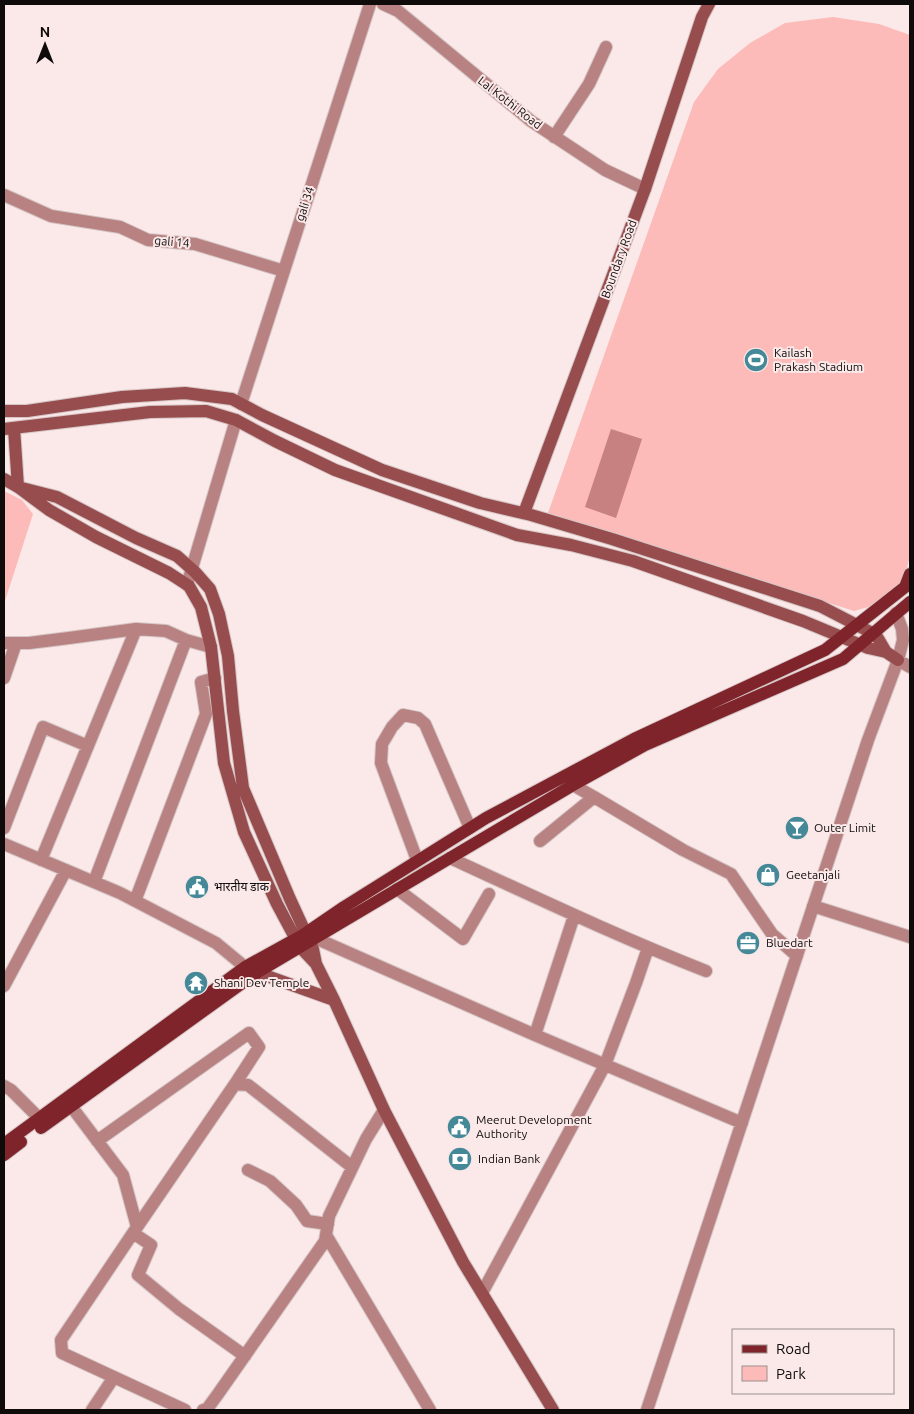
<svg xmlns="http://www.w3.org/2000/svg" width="914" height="1414" font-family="Ubuntu,'Noto Sans Devanagari',sans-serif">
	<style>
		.green { fill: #fcbab8 }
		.water { fill: #c68180 }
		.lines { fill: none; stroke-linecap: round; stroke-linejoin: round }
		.street-casing { stroke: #d5c5c5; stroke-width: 14 }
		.secondary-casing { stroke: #d5c5c5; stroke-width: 14 }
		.primary-casing { stroke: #d5c5c5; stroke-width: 14 }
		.street { stroke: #b78281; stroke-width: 12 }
		.secondary { stroke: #974d4e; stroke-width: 12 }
		.primary { stroke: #7e242a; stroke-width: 12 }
		.labels { text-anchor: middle; stroke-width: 4; stroke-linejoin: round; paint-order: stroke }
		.street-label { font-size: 12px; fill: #100b0b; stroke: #fae9e8 }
		.poi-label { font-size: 12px; fill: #100b0b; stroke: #fae9e8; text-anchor: start }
	</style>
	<rect width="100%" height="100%" fill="#fae9e8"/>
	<!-- green -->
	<path class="green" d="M833 17 879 24 910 35V556L904 579 886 602 854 611 548 513 694 102 718 69 750 43 785 23Z
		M4 491 22 500 33 514 4 604Z"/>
	<!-- water -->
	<path class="water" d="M611 429 642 439 616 518 585 507Z"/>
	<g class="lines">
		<!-- street casing -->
		<g class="street-casing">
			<path id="street" d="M383 4 398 11 531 121 605 170 645 189
				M554 137 589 84 606 47
				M4 195 51 216 120 227 148 240 195 244 284 271
				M241 404 370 4
				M187 585 236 420
				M4 643H29L69 638 136 629 166 631 186 640 211 647
				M898 660 910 667
				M4 678 16 643
				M573 785 594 797
				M4 828 43 727 88 746
				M540 841 594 797 683 850 731 874 772 934 797 956
				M4 844 120 893 216 943 245 967
				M450 858C535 897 619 937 706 971
				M41 860 136 629
				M417 860 381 763 382 744 392 727 403 715 418 718 425 724 470 828
				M94 882 186 640
				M397 889 463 939 489 894
				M135 901 206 714 201 682 215 678
				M813 906 910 937
				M315 938 535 1035 742 1123
				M4 986 66 870
				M535 1035 574 916
				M235 1084 248 1085 352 1167
				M4 1086 11 1090 39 1118
				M71 1106 123 1175 137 1227 61 1340 62 1353 185 1410
				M97 1141 249 1033 259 1047 235 1084 137 1227
				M248 1170 270 1181 296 1205 307 1221 328 1224
				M133 1233 151 1245 138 1275 179 1309 245 1356
				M326 1235 430 1410
				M482 1293 605 1065 636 983 648 948
				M92 1410 114 1377
				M203 1410 207 1409 218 1394 325 1241 329 1216 366 1139 384 1110
				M647 1410 868 740 898 660 903 640 902 629 896 613"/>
		</g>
		<!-- secondary casing -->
		<g class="secondary-casing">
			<path id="secondary" d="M4 411H27L122 397 185 393 232 399 262 415 382 470 480 503 531 515 612 539 820 606 876 635 886 652 898 660
				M14 428 18 487 57 497 136 538 177 556 195 572 210 589 219 614 228 656 233 711 243 788 290 899 313 949 316 964
				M4 429 150 412 206 411 236 420 275 441 335 470 517 535 571 545 633 561 803 621 868 648 886 652
				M4 479 18 487 49 510 96 537 169 573 189 586 201 607 211 647 224 763 244 832 277 904 300 947 316 964 334 1000 384 1110 463 1262 553 1410
				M524 513 645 189 702 17 709 4
				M250 970 334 1000"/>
		</g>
		<!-- primary casing -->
		<g class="primary-casing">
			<path id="primary" d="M41 1128 256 973 573 785 645 745 843 659 910 602
				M4 1144 245 967 303 935 344 907 486 818 634 739 825 650 905 587 910 574
				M4 1155 21 1142"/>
		</g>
		<!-- street -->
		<use href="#street" class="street"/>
		<!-- secondary -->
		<use href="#secondary" class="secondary"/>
		<!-- primary -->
		<use href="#primary" class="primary"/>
	</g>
	<!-- icons -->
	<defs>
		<g id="stadium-disc" transform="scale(1.25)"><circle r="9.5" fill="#458898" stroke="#fae9e8"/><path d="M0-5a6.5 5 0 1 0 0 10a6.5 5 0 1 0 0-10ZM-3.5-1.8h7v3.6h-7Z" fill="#fff"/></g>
		<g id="bar-disc" transform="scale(1.25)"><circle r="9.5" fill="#458898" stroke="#fae9e8"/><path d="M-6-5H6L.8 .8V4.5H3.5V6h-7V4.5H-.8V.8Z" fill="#fff"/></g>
		<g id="shop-disc" transform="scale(1.25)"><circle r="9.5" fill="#458898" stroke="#fae9e8"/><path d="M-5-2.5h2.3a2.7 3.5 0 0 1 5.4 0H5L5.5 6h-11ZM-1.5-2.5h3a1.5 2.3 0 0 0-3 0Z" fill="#fff"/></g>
		<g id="civic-disc" transform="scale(1.25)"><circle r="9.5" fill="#458898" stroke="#fae9e8"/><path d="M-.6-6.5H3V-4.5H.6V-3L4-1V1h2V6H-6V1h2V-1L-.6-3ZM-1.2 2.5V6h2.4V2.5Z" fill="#fff"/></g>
		<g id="office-disc" transform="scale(1.25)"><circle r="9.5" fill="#458898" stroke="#fae9e8"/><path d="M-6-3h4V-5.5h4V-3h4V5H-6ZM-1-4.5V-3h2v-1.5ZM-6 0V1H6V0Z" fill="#fff"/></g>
		<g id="temple-disc" transform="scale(1.25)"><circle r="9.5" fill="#458898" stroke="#fae9e8"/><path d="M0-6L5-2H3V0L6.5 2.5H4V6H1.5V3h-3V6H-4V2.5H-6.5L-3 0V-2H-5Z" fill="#fff"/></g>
		<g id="bank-disc" transform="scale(1.25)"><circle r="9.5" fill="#458898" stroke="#fae9e8"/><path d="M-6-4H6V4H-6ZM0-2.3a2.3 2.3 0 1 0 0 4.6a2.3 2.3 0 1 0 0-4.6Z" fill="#fff"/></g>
	</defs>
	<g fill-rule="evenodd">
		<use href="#stadium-disc" x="756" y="360"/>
		<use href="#bar-disc" x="797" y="828"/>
		<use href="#shop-disc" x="768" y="875"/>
		<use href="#civic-disc" x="197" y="887"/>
		<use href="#office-disc" x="748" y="943"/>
		<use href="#temple-disc" x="196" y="983"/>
		<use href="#civic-disc" x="459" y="1127"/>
		<use href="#bank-disc" x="460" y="1159"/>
	</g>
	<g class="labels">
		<!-- street labels -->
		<g class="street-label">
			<text transform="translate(510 103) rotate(38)" y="4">Lal Kothi Road</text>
			<text transform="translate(305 204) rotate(-72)" y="4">gali 34</text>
			<text transform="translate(172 242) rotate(5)" y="4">gali 14</text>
			<text transform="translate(619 259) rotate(-70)" y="4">Boundary Road</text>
		</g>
		<!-- poi labels -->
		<g class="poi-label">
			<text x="774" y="357">Kailash<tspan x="774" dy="14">Prakash Stadium</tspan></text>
			<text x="814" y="832">Outer Limit</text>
			<text x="786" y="879">Geetanjali</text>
			<text x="214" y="891">भारतीय डाक</text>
			<text x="766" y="947">Bluedart</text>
			<text x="214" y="987">Shani Dev Temple</text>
			<text x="476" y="1124">Meerut Development<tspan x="476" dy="14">Authority</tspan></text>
			<text x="478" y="1163">Indian Bank</text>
		</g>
	</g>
	<!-- border -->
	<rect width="914" height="1414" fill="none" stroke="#100b0b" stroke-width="10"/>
	<!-- legend -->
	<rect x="732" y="1329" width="162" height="65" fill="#fae9e8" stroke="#9c9090"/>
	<rect x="742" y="1345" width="25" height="8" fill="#7e242a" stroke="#9c9090"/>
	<text x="776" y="1354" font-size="15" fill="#100b0b">Road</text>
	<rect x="742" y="1366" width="25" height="15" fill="#fcbab8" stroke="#9c9090"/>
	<text x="776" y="1379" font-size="15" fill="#100b0b">Park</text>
	<!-- north arrow -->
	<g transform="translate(45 45)" stroke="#fae9e8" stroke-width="4" paint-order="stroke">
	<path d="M0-4L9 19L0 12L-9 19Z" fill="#100b0b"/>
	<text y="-8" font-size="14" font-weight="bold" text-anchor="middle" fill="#100b0b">N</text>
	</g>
</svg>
